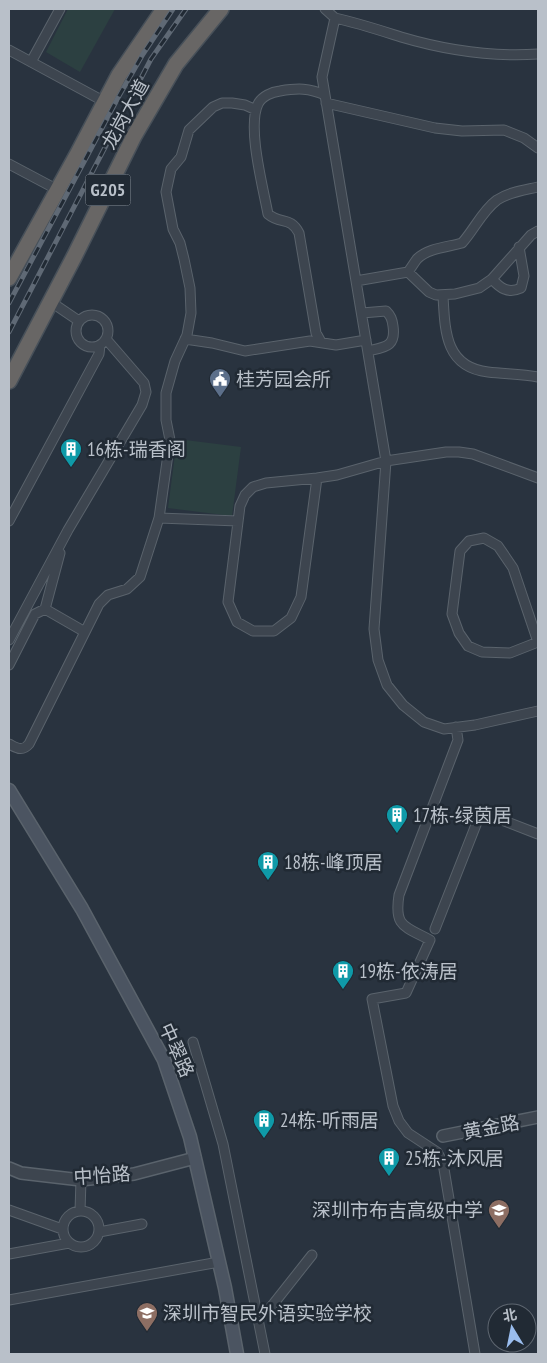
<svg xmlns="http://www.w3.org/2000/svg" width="547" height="1363" font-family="'PT Sans Narrow','Noto Sans SC',sans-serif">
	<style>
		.green { fill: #2c4041 }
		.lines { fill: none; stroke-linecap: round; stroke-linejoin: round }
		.minor-casing { stroke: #5a636c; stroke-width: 11 }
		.tertiary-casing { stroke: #5a636c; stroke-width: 14 }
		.secondary-casing { stroke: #5a636c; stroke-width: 15 }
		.trunk-casing { stroke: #475059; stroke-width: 18 }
		.minor { stroke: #3d454f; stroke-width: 9 }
		.tertiary { stroke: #3d454f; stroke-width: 11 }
		.secondary { stroke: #4b5461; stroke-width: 12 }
		.trunk { stroke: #686665; stroke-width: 15 }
		.rail-casing { stroke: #5f6975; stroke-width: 5 }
		.rail { stroke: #212a34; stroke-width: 3; stroke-dasharray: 9; stroke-linecap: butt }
		.labels { text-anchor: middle; stroke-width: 5; stroke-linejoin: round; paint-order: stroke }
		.shield { fill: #212a34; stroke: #8b939c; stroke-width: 1 }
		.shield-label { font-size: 18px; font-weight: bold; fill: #b9c0c9 }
		.street-label { font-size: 19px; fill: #b9c0c9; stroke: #212a34 }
		.poi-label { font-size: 19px; fill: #b9c0c9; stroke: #212a34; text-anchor: start }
	</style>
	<rect width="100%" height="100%" fill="#29333f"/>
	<!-- green -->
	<path class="green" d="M68 9H115L80 72 46 52Z
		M177 439 241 447 232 516 168 508Z"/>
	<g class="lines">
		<!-- minor casing -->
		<g class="minor-casing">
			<path id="minor" d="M325 9 335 18
				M335 18 322 77 386 461 374 629 378 660 387 685 403 705 424 722 444 729 475 725 538 711
				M335 18C358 23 379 30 401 37 445 50 493 57 538 54
				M9 50 105 102
				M31 62 60 9
				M326 103 435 128 462 131 504 130 524 138 538 148
				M9 164 58 190
				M408 272C411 268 414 263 417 259 428 248 448 247 462 243 474 230 482 211 497 200 509 192 525 190 538 187
				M492 279C500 288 508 294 521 288L524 276 519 247
				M356 281 408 272 429 292 436 295 455 294 479 288 492 279 531 235 538 231
				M443 296C445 331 445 367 488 372 505 374 522 374 538 377
				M51 302 79 321
				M362 313 386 311C391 316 392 319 393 326 396 347 385 347 368 351
				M76 331a16 16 0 1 1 32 0a16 16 0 1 1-32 0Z
				M185 339 212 343 245 351 310 341 336 345 366 340
				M321 342 316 333 299 233C290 216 281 225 268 214 263 187 247 127 258 104 262 96 272 92 280 91 298 88 309 88 325 95
				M317 478 301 597 291 618 274 631H253L237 622 228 602 240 506 245 495 253 487 266 483 317 478 337 475 386 461 446 452H459L473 454 538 478
				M159 518 238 521
				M9 521 99 354 100 345
				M60 553 45 609 85 632
				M9 640 68 530 142 405 146 392 144 383 106 339
				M538 642 513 568 498 546 484 538 469 541 460 551 452 614 459 633 468 646 482 652 510 653 538 642
				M9 665 35 614 45 609
				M456 727 458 740 399 895C394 927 404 926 430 940L406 993 372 999 393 1106 399 1121 408 1133 437 1152 443 1163 475 1354
				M9 744C17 748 22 752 29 744L99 604 108 595 127 589 140 577 159 518 170 440 166 420V393L175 361 187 335 191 313 190 288 184 259 180 243 173 229 166 192 171 169 181 157 189 130 213 107 222 103H232L245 105 256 110
				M435 929 481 812 538 834
				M193 1042 223 1144 265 1354
				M9 1210 62 1229
				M63 1229a18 18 0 1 1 36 0a18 18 0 1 1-36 0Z
				M80 1211 81 1180
				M99 1232 142 1224
				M9 1254 69 1243
				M9 1300 219 1262
				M257 1317 267 1312 312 1255"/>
		</g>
		<!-- tertiary casing -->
		<g class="tertiary-casing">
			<path id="tertiary" d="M443 1136 538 1117
				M9 1168 21 1173 81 1180 134 1174 195 1158"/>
		</g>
		<!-- secondary casing -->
		<g class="secondary-casing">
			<path id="secondary" d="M9 790 82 909 164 1060 190 1137 225 1288 237 1354"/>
		</g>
		<!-- trunk casing -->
		<g class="trunk-casing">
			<path id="trunk" d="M9 278 78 153 119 75 164 9
				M9 381 74 257 134 136 176 64 221 9"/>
		</g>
		<!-- minor -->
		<use href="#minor" class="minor"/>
		<!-- tertiary -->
		<use href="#tertiary" class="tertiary"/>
		<!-- secondary -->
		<use href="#secondary" class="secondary"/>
		<!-- trunk -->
		<use href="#trunk" class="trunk"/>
		<!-- rail casing -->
		<g class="rail-casing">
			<path id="rail" d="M9 303 119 96 143 54 173 9
				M9 332 151 59 186 9"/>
		</g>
		<!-- rail -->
		<use href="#rail" class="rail"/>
	</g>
	<!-- icons -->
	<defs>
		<g id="civic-pin" transform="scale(1.125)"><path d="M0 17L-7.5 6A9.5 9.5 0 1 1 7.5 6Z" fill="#5c6f8a" stroke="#212a34"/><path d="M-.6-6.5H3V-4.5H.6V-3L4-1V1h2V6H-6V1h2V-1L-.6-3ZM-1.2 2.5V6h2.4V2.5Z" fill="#fff"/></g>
		<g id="building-pin" transform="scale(1.125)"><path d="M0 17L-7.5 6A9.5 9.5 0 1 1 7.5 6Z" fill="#0f9aa8" stroke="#212a34"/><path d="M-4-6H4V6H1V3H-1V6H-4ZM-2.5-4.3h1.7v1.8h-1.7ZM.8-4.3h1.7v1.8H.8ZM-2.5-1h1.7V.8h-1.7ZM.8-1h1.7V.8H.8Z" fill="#fff"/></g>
		<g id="school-pin" transform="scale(1.125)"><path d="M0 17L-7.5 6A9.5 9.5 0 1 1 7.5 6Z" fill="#8d6e63" stroke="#212a34"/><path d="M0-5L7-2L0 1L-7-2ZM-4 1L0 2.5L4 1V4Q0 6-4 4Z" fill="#fff"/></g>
	</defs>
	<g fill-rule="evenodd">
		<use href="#civic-pin" x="220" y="379"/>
		<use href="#building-pin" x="71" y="449"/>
		<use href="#building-pin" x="397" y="815"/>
		<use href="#building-pin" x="268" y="862"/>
		<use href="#building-pin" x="343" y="971"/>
		<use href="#building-pin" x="264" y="1120"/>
		<use href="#building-pin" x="389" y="1158"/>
		<use href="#school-pin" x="499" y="1210"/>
		<use href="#school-pin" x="147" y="1313"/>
	</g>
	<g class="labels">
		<!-- shield labels -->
		<rect class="shield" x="85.5" y="174.5" width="45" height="31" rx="4"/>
		<g class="shield-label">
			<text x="108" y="196">G205</text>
		</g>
		<!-- street labels -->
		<g class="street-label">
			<text transform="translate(125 114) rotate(-61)" y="7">龙岗大道</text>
			<text transform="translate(177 1050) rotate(66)" y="7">中翠路</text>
			<text transform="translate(491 1127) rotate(-11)" y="7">黄金路</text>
			<text transform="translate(102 1175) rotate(-4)" y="7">中怡路</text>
		</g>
		<!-- poi labels -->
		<g class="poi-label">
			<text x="236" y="386">桂芳园会所</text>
			<text x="87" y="456">16栋-瑞香阁</text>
			<text x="413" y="822">17栋-绿茵居</text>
			<text x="284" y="869">18栋-峰顶居</text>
			<text x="359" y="978">19栋-依涛居</text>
			<text x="280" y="1127">24栋-听雨居</text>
			<text x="405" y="1165">25栋-沐风居</text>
			<text x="483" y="1217" text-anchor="end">深圳市布吉高级中学</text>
			<text x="163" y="1320">深圳市智民外语实验学校</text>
		</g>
	</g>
	<!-- border -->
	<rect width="547" height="1363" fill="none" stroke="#b9c0c9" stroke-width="20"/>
	<!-- north arrow -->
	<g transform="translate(512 1328) rotate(350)"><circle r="24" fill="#212a34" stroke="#5e6670"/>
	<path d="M0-4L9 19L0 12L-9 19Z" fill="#9abdee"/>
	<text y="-8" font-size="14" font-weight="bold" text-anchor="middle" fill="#b9c0c9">北</text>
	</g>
</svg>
